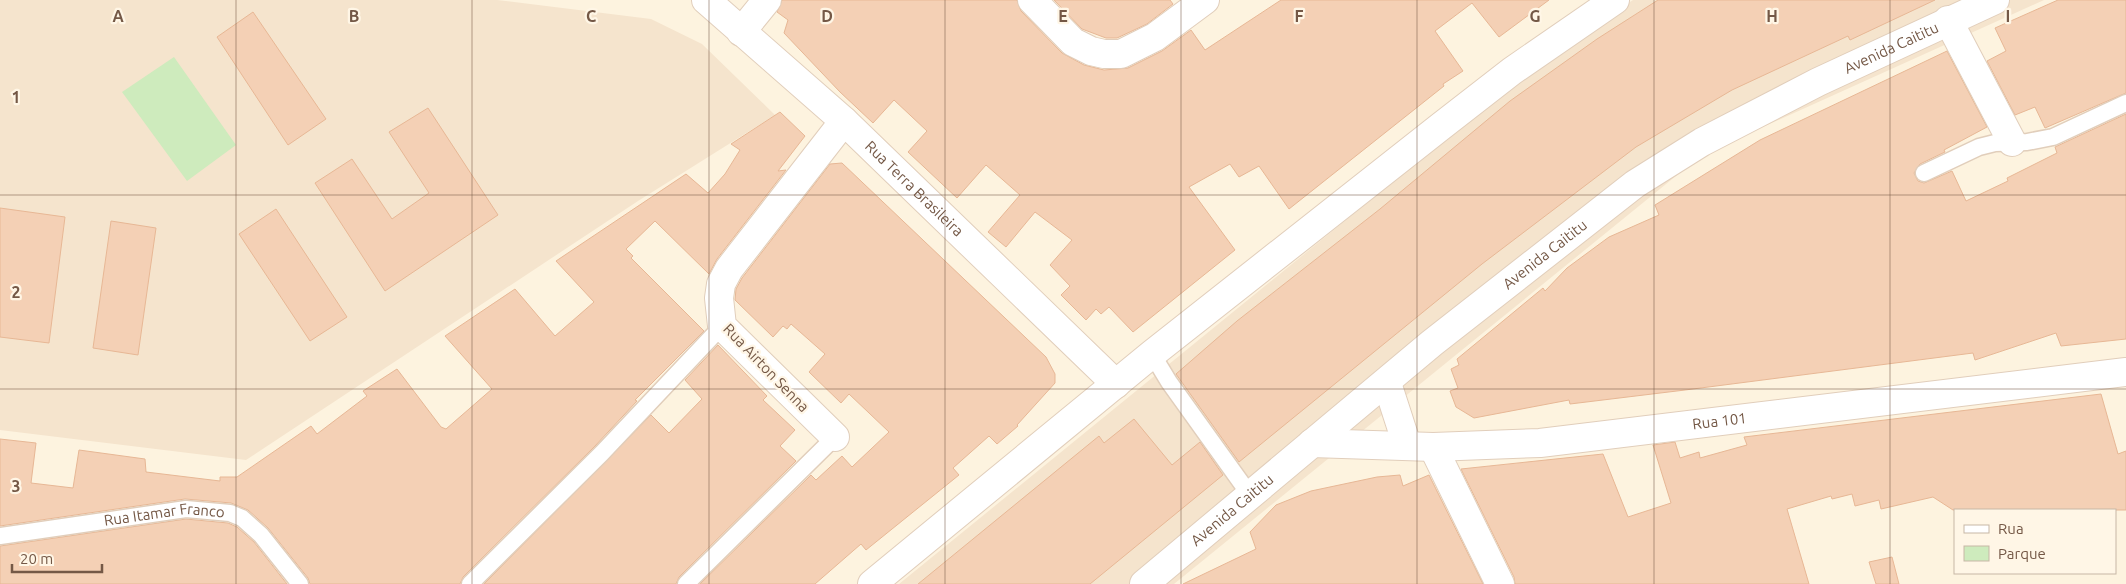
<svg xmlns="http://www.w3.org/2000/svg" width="2126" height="584" font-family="Ubuntu,sans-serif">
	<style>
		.residential { fill: #f5e4cd }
		.green { fill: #ceebbd }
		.building { fill: #f4d0b5; stroke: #e7b795 }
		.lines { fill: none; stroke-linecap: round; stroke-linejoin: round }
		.service-casing { stroke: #e1cebb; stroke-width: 19 }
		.minor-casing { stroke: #e1cebb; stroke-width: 30 }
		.service { stroke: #fff; stroke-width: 16 }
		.minor { stroke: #fff; stroke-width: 28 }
		.grid { fill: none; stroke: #745846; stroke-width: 1; stroke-opacity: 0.55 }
		.labels { text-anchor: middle; stroke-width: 4.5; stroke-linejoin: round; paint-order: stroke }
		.street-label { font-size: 15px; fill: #745846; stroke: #fff6e6 }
		.grid-label { font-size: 16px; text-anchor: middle; font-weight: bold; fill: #745846; stroke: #fff6e6; stroke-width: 4.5; stroke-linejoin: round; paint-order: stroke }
	</style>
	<rect width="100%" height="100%" fill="#fdf3df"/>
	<!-- residential -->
	<path class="residential" d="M0 0H497L651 19 702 44 775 115 638 201 246 460 0 430Z
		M1633 0H2044L1703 154 1174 584H899L1540 62Z"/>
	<!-- green -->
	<path class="green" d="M174 57 236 145 187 181 122 92Z"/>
	<!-- building -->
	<path class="building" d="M782 0H1017L1021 11 1062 53 1084 65 1104 70 1128 68 1162 51 1191 30 1205 50 1281 0H1549L1499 37 1472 3 1435 31 1463 71 1443 84 1444 86 1289 209 1259 166 1239 177 1230 164 1189 187 1235 250 1133 332 1109 307 1101 314 1096 309 1086 320 1061 295 1070 286 1050 265 1072 240 1035 212 1006 247 988 232 1020 195 986 165 957 198 908 152 927 131 894 100 873 123 840 92 784 33 788 20 777 12Z
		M1054 0H1170L1173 4 1147 24 1117 38H1106L1082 29Z
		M1658 0H1935L1850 40 1848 36 1732 90 1636 147 1482 264 1239 462 1176 374 1237 321 1380 209 1510 101 1597 39Z
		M2058 0H2126V93L2045 128 2035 107 2015 115 1987 61 2006 51 1995 28Z
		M253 12 326 119 288 145 217 37Z
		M1947 51 1987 127 1944 150 1945 152 1920 164 1914 173 1918 181 1924 183 1952 171 1966 201 2008 181 2007 178 2057 153 2055 147 2126 114V339L2061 346 2056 333 1975 360 1973 353 1685 390 1570 404 1569 400 1474 418 1456 407 1450 391 1458 388 1451 369 1459 365 1457 359 1543 288 1545 291 1567 268 1609 237 1659 215 1655 205 1760 140Z
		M428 108 498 215 385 291 315 183 352 159 392 219 429 193 389 132Z
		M780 112 805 136 778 171 786 170 717 259 709 274 655 221 626 249 633 256 631 258 704 331 635 400 637 401 595 446 463 577 460 584H310L308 578 268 528 248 510 231 503 185 499 0 526V439L36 443 31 483 73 488 79 450 145 459 146 472 220 481V477H237L311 426 317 434 367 396 363 391 397 369 441 427 446 429 492 389 445 336 515 289 555 336 594 302 556 261 686 174 708 193 725 174 740 150 731 144Z
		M842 163 1046 357 1055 374V383L1017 425 1018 426 997 444 989 436 953 468 959 475 866 550 861 544 815 584H700L811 475 816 480 842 456 852 467 889 432 849 394 841 403 809 372 825 354 791 324 787 329 783 326 773 337 735 300 736 289 742 278 830 164Z
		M0 208 65 217 49 343 0 337Z
		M276 209 347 317 310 341 239 234Z
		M111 221 156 228 138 355 93 348Z
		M718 345 767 396 763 400 795 430 780 446 796 461 679 577 676 584H484L651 415 669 433 702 399 685 380Z
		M2101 394 2118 454 2126 451V510H1953L1933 497 1881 509 1879 500 1855 506 1852 494 1832 499 1831 496 1787 509 1809 584H1515L1514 577 1461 469 1603 454 1628 517 1671 503 1653 445 1675 442 1680 458 1699 452 1700 458 1747 445 1744 437Z
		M1134 419 1172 465 1200 442 1223 475 1090 584H918L1099 436 1104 443Z
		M1400 475 1403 486 1429 475 1483 584H1183L1256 549 1250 532 1276 505 1311 491 1377 477Z
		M186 519 228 523 237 527 254 542 287 584H0V546Z
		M1892 557 1899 584H1876L1869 562Z"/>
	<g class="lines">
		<!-- service casing -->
		<g class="service-casing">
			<g id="service">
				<path d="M1924 173 1979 147 1995 143 2027 142 2053 137 2126 103"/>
				<path d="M1152 354 1169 382 1250 495"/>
				<path id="s1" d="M0 536 186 509 230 513 242 518 261 535 300 584"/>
				<path d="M470 584 602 453 722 326"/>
				<path d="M686 584 835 437"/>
			</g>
		</g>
		<!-- minor casing -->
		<g class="minor-casing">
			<g id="minor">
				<path id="s2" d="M706 0 844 121 1116 384"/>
				<path d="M1032 0 1073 42 1091 51 1104 54H1121L1155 37 1205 0"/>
				<path d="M1948 20 2012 142"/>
				<path d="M741 32 767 0"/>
				<path d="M1387 383 1407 445"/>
				<path d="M835 437 722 326 719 298 721 284 729 269 844 121"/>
				<path id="s3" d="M1312 443 1433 447 1540 443 2126 372"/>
				<path d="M1433 447 1500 584"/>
				<path d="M872 584 1152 354 1440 127 1512 71 1615 0"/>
				<path id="s4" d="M1144 584 1432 343 1635 184 1702 142 1818 82 1995 0"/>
			</g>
		</g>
		<!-- service -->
		<use href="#service" class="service"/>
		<!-- minor -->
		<use href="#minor" class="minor"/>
	</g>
	<!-- grid -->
	<path class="grid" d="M236 0V584M472 0V584M709 0V584M945 0V584M1181 0V584M1417 0V584M1654 0V584M1890 0V584M0 195H2126M0 389H2126"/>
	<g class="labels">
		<!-- street labels -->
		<g class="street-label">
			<text dy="5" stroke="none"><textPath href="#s4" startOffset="924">Avenida Caititu</textPath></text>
			<text dy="5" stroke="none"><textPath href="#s2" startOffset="281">Rua Terra Brasileira</textPath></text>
			<text dy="5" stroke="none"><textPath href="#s4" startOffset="519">Avenida Caititu</textPath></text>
			<text transform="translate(766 368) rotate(46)" y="5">Rua Airton Senna</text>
			<text dy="5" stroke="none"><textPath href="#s3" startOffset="409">Rua 101</textPath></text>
			<text dy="5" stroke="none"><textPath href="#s4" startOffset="115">Avenida Caititu</textPath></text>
			<text dy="5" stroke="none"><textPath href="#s1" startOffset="166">Rua Itamar Franco</textPath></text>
		</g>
	</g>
	<g class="grid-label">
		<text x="118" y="22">A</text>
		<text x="354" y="22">B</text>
		<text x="591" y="22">C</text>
		<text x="827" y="22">D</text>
		<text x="1063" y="22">E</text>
		<text x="1299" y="22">F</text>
		<text x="1535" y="22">G</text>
		<text x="1772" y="22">H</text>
		<text x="2008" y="22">I</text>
		<text x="16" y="103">1</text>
		<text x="16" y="298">2</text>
		<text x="16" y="492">3</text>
	</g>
	<!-- legend -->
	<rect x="1954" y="509" width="162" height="65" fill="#fff6e6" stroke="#c7b7a6"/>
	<rect x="1964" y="525" width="25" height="8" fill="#ffffff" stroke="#c7b7a6"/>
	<text x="1998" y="534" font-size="15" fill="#745846">Rua</text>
	<rect x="1964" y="546" width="25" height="15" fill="#ceebbd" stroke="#c7b7a6"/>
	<text x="1998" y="559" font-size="15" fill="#745846">Parque</text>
	<!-- scale -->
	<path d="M12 564v8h90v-8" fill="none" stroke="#745846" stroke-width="2.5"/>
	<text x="20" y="564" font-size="15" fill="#745846" stroke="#fff6e6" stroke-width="4" paint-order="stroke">20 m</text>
</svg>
